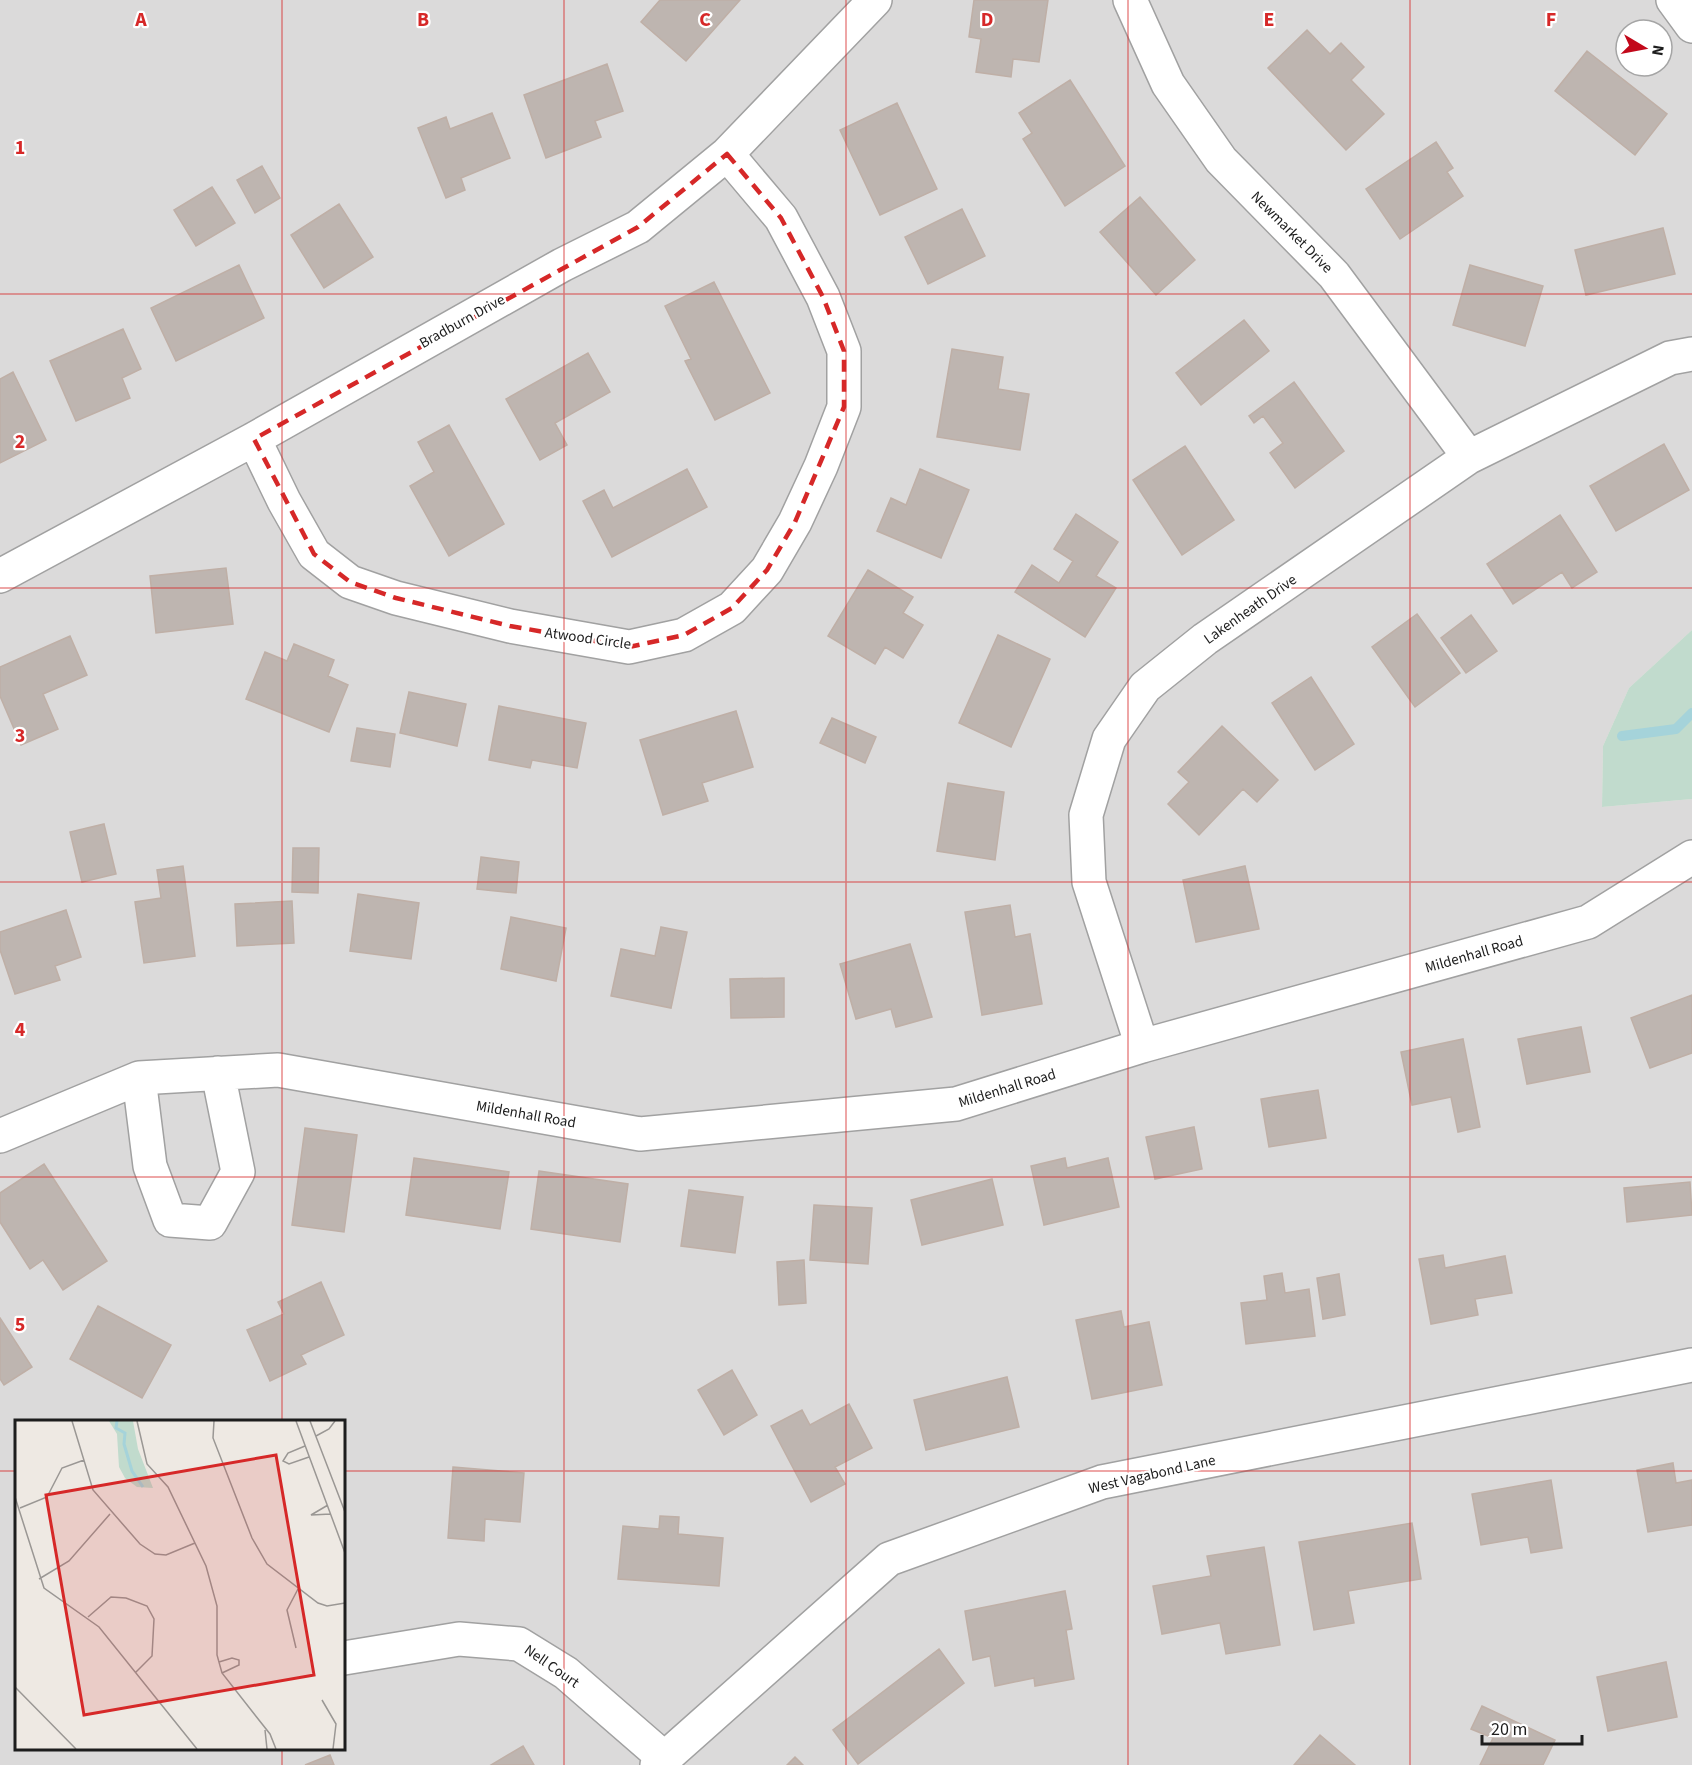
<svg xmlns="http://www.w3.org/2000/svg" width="1692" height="1765" font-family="'Source Sans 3',sans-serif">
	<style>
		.residential { fill: #dbdada; fill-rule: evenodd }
		.wetland { fill: #c1dbcd }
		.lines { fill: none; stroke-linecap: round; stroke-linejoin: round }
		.stream { stroke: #a5d3da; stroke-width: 10 }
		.building { fill: #beb5b0; stroke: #bfafa6; stroke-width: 1.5 }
		.minor-casing { stroke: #a1a1a1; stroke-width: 36 }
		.minor { stroke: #fff; stroke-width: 33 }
		.marked { fill: none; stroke: #d62828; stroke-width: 4.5; stroke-dasharray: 12 8; stroke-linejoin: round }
		.grid { fill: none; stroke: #d62828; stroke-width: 1.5; stroke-opacity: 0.55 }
		.labels { text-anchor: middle; stroke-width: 4.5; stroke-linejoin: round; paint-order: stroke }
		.street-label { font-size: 15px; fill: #1d1d1d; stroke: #fff }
		.inset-river { fill: none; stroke: #a5d3da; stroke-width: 3 }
		.inset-road { fill: none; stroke: #9a9794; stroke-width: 1.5 }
		.view { fill: #d62828; fill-opacity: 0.15; stroke: #d62828; stroke-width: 3 }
		.inset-edge { fill: none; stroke: #1d1d1d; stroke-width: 3 }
		.grid-label { font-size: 20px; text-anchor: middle; font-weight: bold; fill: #d62828; stroke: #fff; stroke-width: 4.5; stroke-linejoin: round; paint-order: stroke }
	</style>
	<rect width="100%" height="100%" fill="#eee9e3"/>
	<!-- residential -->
	<path class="residential" d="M0 0H1692V630L1629 688 1603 746 1602 807 1692 799V1765H0ZM1626 30H1662V66H1626ZM16 1422H344V1748H16Z"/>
	<!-- wetland -->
	<path class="wetland" d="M1692 630V799L1602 807 1603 746 1629 688Z"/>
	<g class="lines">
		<!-- stream -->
		<path class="stream" d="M1622 736 1676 729 1692 713"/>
	</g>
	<!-- building -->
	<path class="building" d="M660 0H740L686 61 641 22Z
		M974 0H1048L1039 62 1013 59 1011 77 976 72 981 39 969 37Z
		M1307 30 1330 54 1341 43 1364 67 1351 80 1384 114 1346 150 1268 68Z
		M1587 51 1667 114 1635 155 1555 91Z
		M607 64 623 111 595 121 601 137 546 158 524 95Z
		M1070 80 1125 166 1065 206 1023 139 1032 133 1019 113Z
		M897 103 937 189 880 215 840 130Z
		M492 113 510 158 461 178 465 190 446 198 418 128 446 117 450 129Z
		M1436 142 1453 168 1447 172 1463 196 1400 239 1366 189Z
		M262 166 280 198 255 213 237 180Z
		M212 187 235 223 196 246 174 210Z
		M1140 197 1195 260 1156 295 1100 232Z
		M339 204 373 257 324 288 291 235Z
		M962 209 985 256 928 284 905 237Z
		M1663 228 1675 274 1586 295 1575 250Z
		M239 265 264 318 176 361 151 308Z
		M1470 265 1543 286 1525 346 1453 325Z
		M714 282 770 393 715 420 685 361 691 359 665 306Z
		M1244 320 1269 351 1201 405 1176 373Z
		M123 329 141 369 122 378 130 398 76 421 50 361Z
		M952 349 1003 357 998 389 1029 394 1020 450 937 437Z
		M588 353 610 392 555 423 567 445 540 460 506 399Z
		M13 372 46 440 0 463V379Z
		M1294 382 1344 451 1295 488 1270 453 1283 443 1263 416 1254 423 1249 416Z
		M449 425 504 524 449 556 410 486 434 472 418 442Z
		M1664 444 1689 490 1616 531 1590 486Z
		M1185 446 1234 520 1182 555 1133 480Z
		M687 469 707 507 612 557 583 501 604 490 613 508Z
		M920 469 969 490 941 558 877 531 891 498 906 505Z
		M1076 514 1118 542 1096 576 1116 588 1085 637 1015 592 1032 565 1059 583 1073 561 1054 549Z
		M1560 515 1597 572 1572 588 1562 572 1513 604 1487 564Z
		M226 568 233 624 156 633 150 576Z
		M868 570 913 597 903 613 923 625 903 658 885 647 875 664 828 636Z
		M1417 614 1460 673 1415 707 1372 647Z
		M1471 615 1497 651 1466 673 1441 638Z
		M998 635 1050 659 1011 747 959 723Z
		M70 636 87 675 43 694 58 729 21 745 0 696V667Z
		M294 644 334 660 328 676 348 685 329 732 246 699 265 652 287 661Z
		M1311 677 1354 744 1315 770 1272 703Z
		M409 692 466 704 457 746 400 733Z
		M499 706 586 723 577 768 532 760 530 768 489 760Z
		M736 711 753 767 702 783 708 801 663 815 640 740Z
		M832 718 876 737 865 763 820 743Z
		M1222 726 1278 780 1257 802 1243 789 1199 835 1168 804 1189 782 1178 772Z
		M357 728 395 734 390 767 351 761Z
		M948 783 1004 792 995 860 937 851Z
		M104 824 116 874 82 882 70 832Z
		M293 848H319L318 893 292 892Z
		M481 857 519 862 516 893 477 889Z
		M183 866 195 956 144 963 135 902 161 898 157 870Z
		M1245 866 1259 929 1196 942 1183 880Z
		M358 894 419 903 411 959 350 951Z
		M292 901 294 943 237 946 235 904Z
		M1010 905 1015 937 1030 934 1042 1004 982 1015 965 912Z
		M66 910 81 957 55 966 60 980 15 994 0 950V932Z
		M511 917 566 928 556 981 501 969Z
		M661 927 687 932 671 1008 611 996 621 949 655 956Z
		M910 944 932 1017 896 1027 891 1009 856 1019 840 964Z
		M784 978V1017L731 1018 730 979Z
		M1692 995V1053L1650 1068 1631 1018Z
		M1581 1027 1590 1072 1527 1084 1518 1039Z
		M1463 1039 1480 1127 1458 1132 1451 1097 1412 1105 1401 1052Z
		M1318 1090 1326 1138 1269 1147 1261 1099Z
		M1194 1127 1202 1169 1155 1179 1146 1137Z
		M305 1128 357 1135 344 1232 292 1225Z
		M414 1158 509 1172 500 1229 406 1215Z
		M1065 1158 1067 1168 1108 1158 1119 1207 1044 1225 1031 1166Z
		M44 1164 107 1261 63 1290 43 1260 30 1269 0 1222V1193Z
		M539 1171 628 1184 620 1242 531 1229Z
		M992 1179 1003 1225 922 1245 911 1200Z
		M1690 1182 1692 1215 1627 1222 1624 1188Z
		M689 1190 743 1197 735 1253 681 1246Z
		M814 1205 872 1208 868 1264 810 1260Z
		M1443 1255 1445 1268 1505 1256 1512 1293 1475 1299 1478 1315 1431 1324 1419 1259Z
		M804 1260 806 1303 779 1305 777 1262Z
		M1282 1273 1285 1293 1309 1289 1315 1336 1246 1344 1241 1303 1267 1300 1264 1276Z
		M1339 1274 1345 1315 1323 1319 1317 1278Z
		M321 1282 344 1335 301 1355 306 1364 270 1381 247 1330 284 1314 278 1302Z
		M98 1306 171 1345 142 1398 70 1359Z
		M1121 1311 1124 1327 1149 1322 1162 1385 1092 1399 1076 1320Z
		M0 1318 32 1367 4 1385 0 1379Z
		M732 1370 757 1415 724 1435 698 1390Z
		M1007 1377 1019 1427 926 1450 914 1400Z
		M849 1404 872 1448 835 1467 845 1484 811 1502 771 1426 802 1410 810 1425Z
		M1673 1463 1676 1483 1692 1480V1525L1648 1532 1637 1470Z
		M453 1467 524 1473 520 1522 485 1519 484 1541 448 1538Z
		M1551 1480 1562 1548 1531 1553 1528 1537 1481 1545 1472 1494Z
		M660 1516 679 1517 678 1534 723 1538 719 1586 618 1579 623 1526 659 1529Z
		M1412 1523 1421 1579 1348 1591 1354 1623 1314 1630 1299 1542Z
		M1264 1547 1280 1645 1226 1654 1220 1623 1162 1634 1153 1586 1211 1576 1207 1556Z
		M1065 1591 1072 1629 1066 1630 1074 1679 1035 1686 1034 1678 995 1686 990 1656 973 1660 965 1611Z
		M939 1649 964 1683 858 1764 833 1730Z
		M1666 1662 1677 1717 1608 1731 1597 1677Z
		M1482 1706 1555 1740 1543 1765H1480L1493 1738 1471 1729Z
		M1320 1735 1355 1765H1294Z
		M523 1746 534 1765H491Z
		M330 1755 334 1765H305Z
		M795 1757 803 1765H787Z"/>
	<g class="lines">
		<!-- minor casing -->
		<g class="minor-casing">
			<path id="minor" d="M1130 0 1168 84 1221 160 1334 275 1469 457
				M1673 0 1692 26
				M254 439 284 501 314 554 350 582 396 598 510 626 629 647 684 635 732 608 767 570 795 522 821 466 844 407V351L823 297 781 218 727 154
				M0 576 254 439 562 265 638 227 727 154 875 0
				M1142 1046 1089 882 1086 815 1109 739 1145 687 1205 639 1469 457 1670 358 1692 354
				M139 1078 150 1166 170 1220 210 1223 238 1172 218 1073
				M0 1136 139 1078 278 1070 640 1134 956 1104 1142 1046 1588 922 1692 857
				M344 1658 459 1639 519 1644 566 1673 664 1758
				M657 1765 889 1559 1102 1482 1692 1365"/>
		</g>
		<!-- minor -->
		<use href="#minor" class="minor"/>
	</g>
	<!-- marked area -->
	<path class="marked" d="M727 154 781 218 823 297 844 351V407L795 522 767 570 732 608 684 635 629 647 510 626 396 598 350 582 314 554 254 439 638 227Z"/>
	<!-- grid -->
	<path class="grid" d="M282 0V1422M564 0V1765M846 0V1765M1128 0V1765M1410 0V1765M0 294H1692M0 588H1692M0 882H1692M0 1177H1692M0 1471H16M344 1471H1692M282 1748V1765"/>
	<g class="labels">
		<!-- street labels -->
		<g class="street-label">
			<text transform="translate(1292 232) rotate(45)" y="5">Newmarket Drive</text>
			<text transform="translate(462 321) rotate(-29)" y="5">Bradburn Drive</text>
			<text transform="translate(1250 609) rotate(-35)" y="5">Lakenheath Drive</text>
			<text transform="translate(588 638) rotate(8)" y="5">Atwood Circle</text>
			<text transform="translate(1474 954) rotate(-16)" y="5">Mildenhall Road</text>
			<text transform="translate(1007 1088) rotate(-17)" y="5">Mildenhall Road</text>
			<text transform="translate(526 1114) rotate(10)" y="5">Mildenhall Road</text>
			<text transform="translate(1152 1474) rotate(-13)" y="5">West Vagabond Lane</text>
			<text transform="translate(552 1666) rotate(35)" y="5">Nell Court</text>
		</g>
	</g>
	<!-- overview -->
	<g transform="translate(15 1420)">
		<rect width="330" height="330" fill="#eee9e3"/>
		<path d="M94 1H118L123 29 138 68 122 67 110 58 104 47 102 14Z" fill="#c1dbcd"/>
		<path class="inset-river" d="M102 1 101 8 110 13 109 24 117 51 128 67"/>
		<path class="inset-road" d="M57 1 78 70 125 124 140 134 151 135 180 123M122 1 132 44 153 67 191 146 202 186V235L207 253 255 314 261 329M199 1 198 18 237 118 252 144 303 183 312 186 330 183M281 1 330 133M295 1 330 92M301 16 314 9 320 1M290 26 273 33 268 41 274 44 294 37M0 77 29 168 84 207 182 329M313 85 296 95 316 94M5 88 32 77 47 48 69 40M24 159 54 141 95 94M73 197 96 177 111 178 132 186 139 199 137 236 121 252M281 228 272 190 283 169M204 242 217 238 224 240V245L207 253M0 267 61 329M307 280 321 304 318 329M250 310 252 329"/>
		<path class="view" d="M261 35 299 255 69 295 31 75Z"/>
		<rect width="330" height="330" class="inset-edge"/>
	</g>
	<g class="grid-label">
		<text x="141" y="26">A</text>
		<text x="423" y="26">B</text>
		<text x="705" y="26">C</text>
		<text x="987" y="26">D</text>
		<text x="1269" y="26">E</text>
		<text x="1551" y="26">F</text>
		<text x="20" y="154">1</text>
		<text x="20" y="448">2</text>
		<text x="20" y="742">3</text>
		<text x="20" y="1036">4</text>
		<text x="20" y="1331">5</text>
	</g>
	<!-- north arrow -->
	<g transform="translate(1644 48) rotate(100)"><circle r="28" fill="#ffffff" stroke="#a5a5a5" stroke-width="1.5"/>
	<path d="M0-4.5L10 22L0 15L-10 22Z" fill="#c2081a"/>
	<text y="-9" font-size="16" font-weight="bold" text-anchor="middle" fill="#1d1d1d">N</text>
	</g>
	<!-- scale -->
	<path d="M1482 1735v9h100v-9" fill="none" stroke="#1d1d1d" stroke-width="3"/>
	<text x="1491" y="1735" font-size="18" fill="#1d1d1d" stroke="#ffffff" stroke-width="4.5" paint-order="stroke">20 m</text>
</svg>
